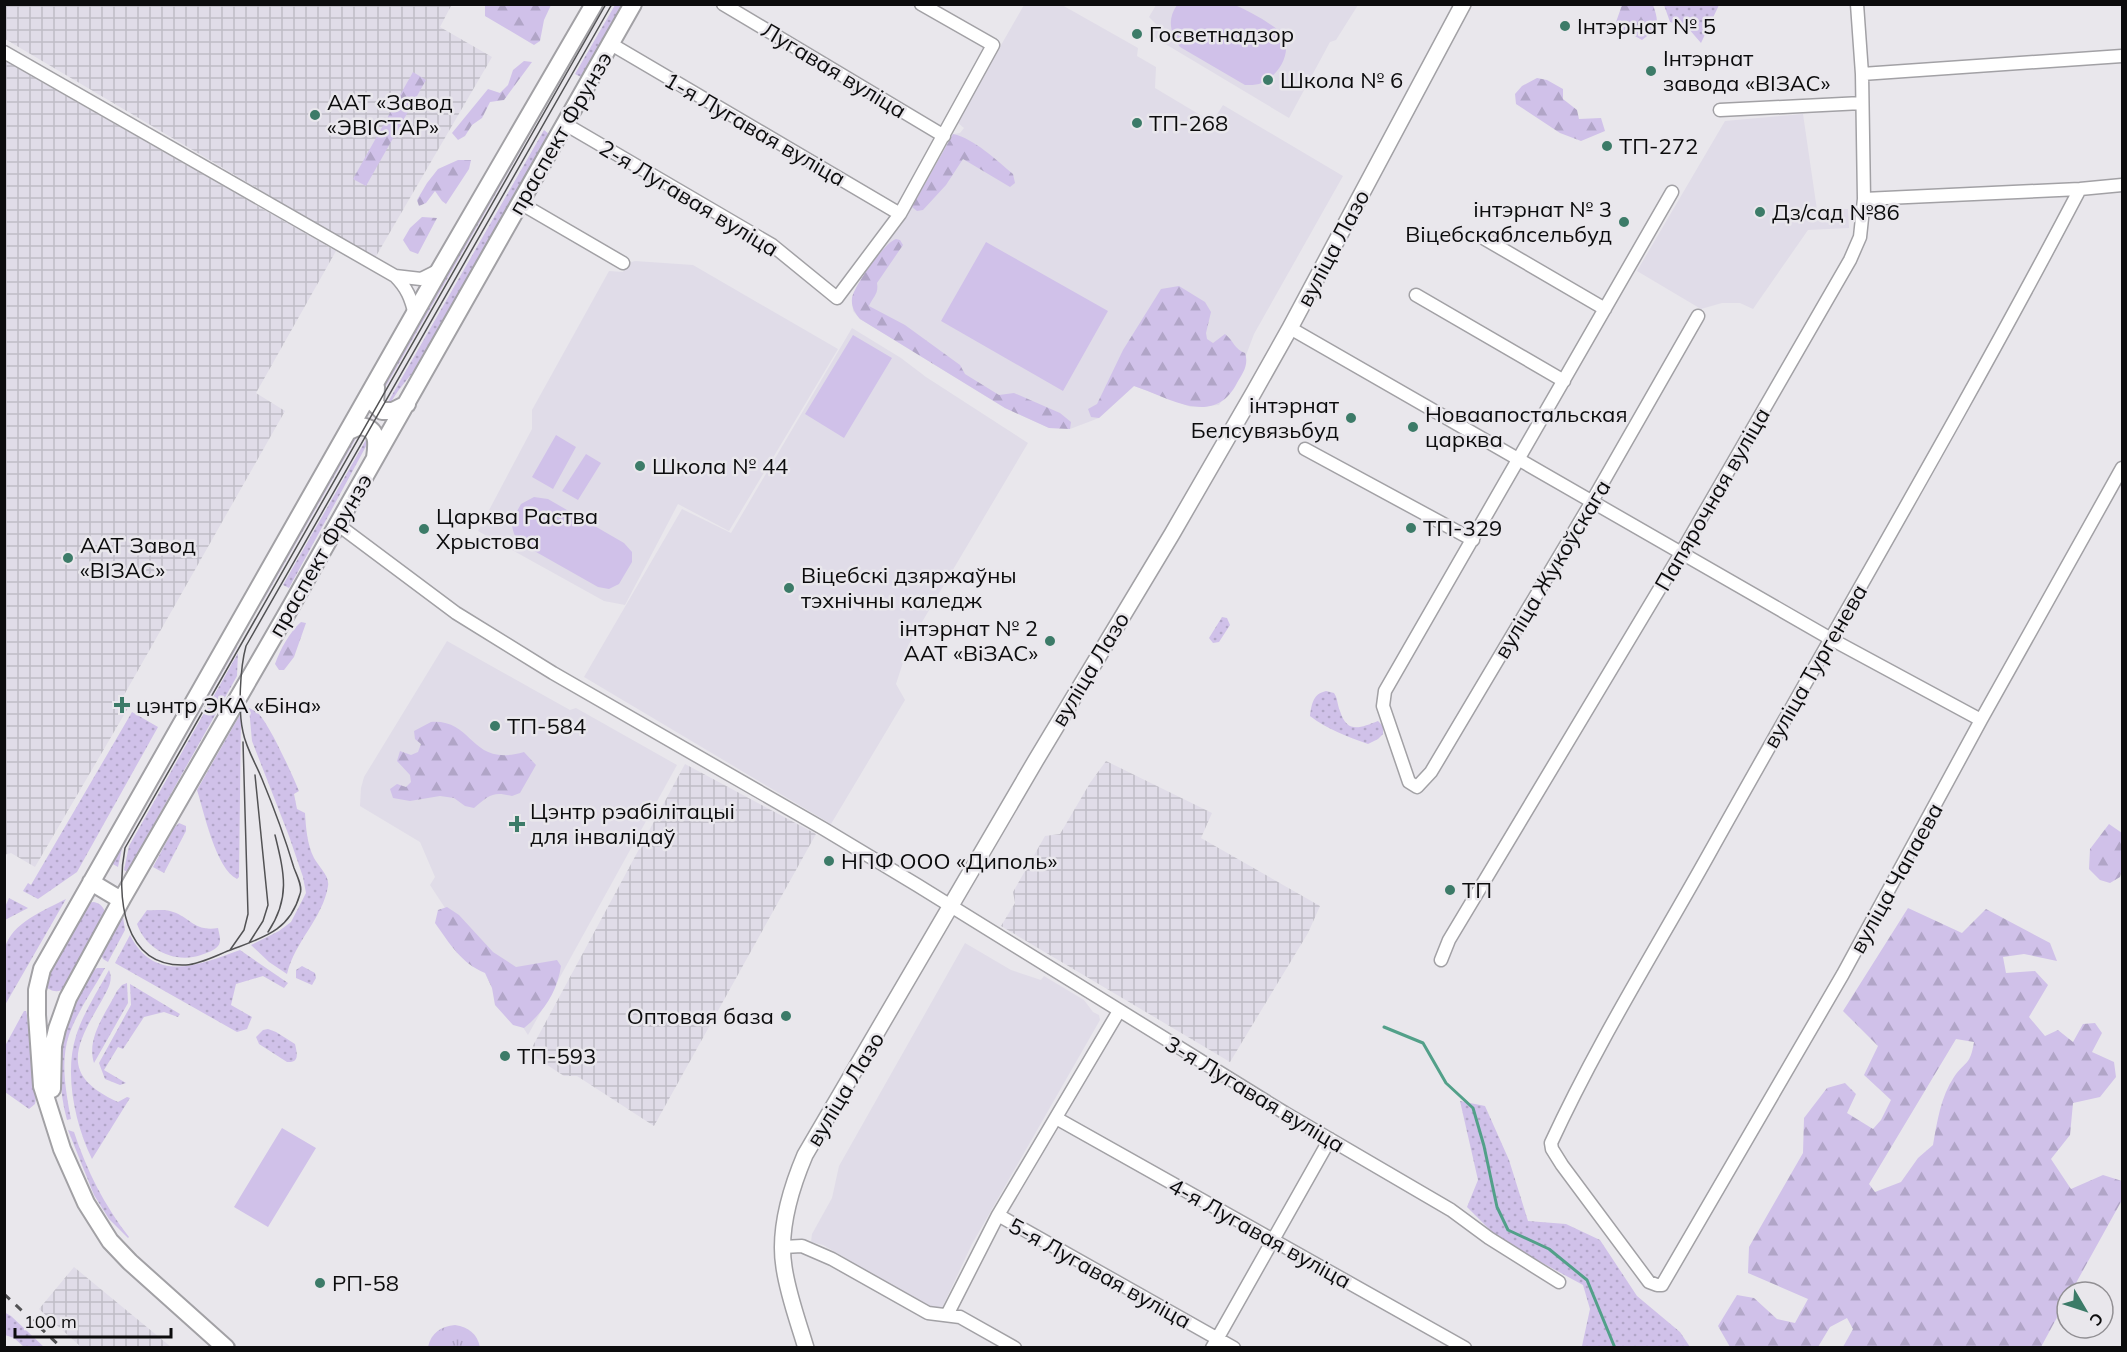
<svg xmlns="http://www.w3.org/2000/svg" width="2127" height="1352" font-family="Mulish,sans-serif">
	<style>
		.built { fill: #e0dce8 }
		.industrial { fill: url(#industrial-grid) }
		.grass { fill: url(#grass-dots) }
		.forest { fill: url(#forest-firs); fill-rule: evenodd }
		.park { fill: url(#park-tufts) }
		.pitch { fill: #d0c1e9 }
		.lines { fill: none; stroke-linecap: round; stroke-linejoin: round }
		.stream { stroke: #52a089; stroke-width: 3 }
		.minor-casing { stroke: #a2a1a5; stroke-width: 15 }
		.tertiary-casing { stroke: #a2a1a5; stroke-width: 18 }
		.secondary-casing { stroke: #a2a1a5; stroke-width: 20 }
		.minor { stroke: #fff; stroke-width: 12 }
		.tertiary { stroke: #fff; stroke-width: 15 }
		.secondary { stroke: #fff; stroke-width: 16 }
		.tram { stroke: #525254; stroke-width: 1.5 }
		.rail { stroke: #525254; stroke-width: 3; stroke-dasharray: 8 8; stroke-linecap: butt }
		.poi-dot { fill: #3c7b68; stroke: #e9e7ec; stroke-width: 2 }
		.labels { text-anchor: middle; stroke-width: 5; stroke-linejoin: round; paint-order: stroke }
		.poi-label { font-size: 22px; fill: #0c0c0d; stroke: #e9e7ec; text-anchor: start }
		.street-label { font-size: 22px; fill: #0c0c0d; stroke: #e9e7ec }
	</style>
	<defs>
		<pattern id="industrial-grid" width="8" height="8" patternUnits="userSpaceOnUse" patternTransform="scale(1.5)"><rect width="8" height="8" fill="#e0dce8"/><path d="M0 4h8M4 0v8" fill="none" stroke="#bfbcc6"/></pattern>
		<pattern id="grass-dots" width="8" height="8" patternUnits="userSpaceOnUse" patternTransform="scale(1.5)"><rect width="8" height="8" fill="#d0c1e9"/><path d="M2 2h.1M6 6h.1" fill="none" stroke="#b1a5c7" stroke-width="1.8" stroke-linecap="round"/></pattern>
		<pattern id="forest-firs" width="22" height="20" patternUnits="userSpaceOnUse" patternTransform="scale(1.5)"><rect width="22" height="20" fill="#d0c1e9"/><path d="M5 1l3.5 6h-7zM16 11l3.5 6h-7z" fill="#b1a5c7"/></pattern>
		<pattern id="park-tufts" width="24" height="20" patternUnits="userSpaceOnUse" patternTransform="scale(1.5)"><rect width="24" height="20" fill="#d0c1e9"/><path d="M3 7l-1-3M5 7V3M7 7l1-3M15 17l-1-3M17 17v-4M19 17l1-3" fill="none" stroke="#b1a5c7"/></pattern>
	</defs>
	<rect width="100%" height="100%" fill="#e9e7ec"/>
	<!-- built -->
	<path class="built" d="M1024 5H1062L1138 48 1137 56 1156 67 1155 88 1212 122 1223 105 1343 176 1254 334 1239 374 1219 405 1191 407 1134 386 1099 418 1070 429 1049 428 1005 408 860 319 853 311 852 297 867 271 902 224 953 134 960 133 964 128 957 122Z
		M1156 5H1358L1336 40 1330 42 1289 118 1152 36 1158 26 1149 17Z
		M1803 114 1817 210 1848 209 1849 228 1808 230 1753 309 1740 303H1722L1701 309 1637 271 1725 121Z
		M635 261 693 265 838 349 729 531 678 504 625 605 604 601 478 531 532 429V410L609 271 623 272 628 263Z
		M852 328 901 358 926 377 1028 443 909 644 896 684 905 700 831 824 584 677 682 509 731 533Z
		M447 641 536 691 570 710 576 708 677 765 528 1035 430 885 435 877 420 842 360 806 361 788 364 777Z
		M965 943 1011 970 1041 980 1044 976 1084 1000 1093 1012 1099 1015 1100 1020 972 1244 942 1308H927L842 1256 823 1245 811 1242 812 1234 832 1198 839 1166Z"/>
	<!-- industrial -->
	<path class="industrial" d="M452 4 440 27 492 57 375 258 5 39V5Z
		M5 61 336 251 256 393 285 411 120 702 128 708 35 867 11 853 4 855Z
		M1106 761 1212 813 1201 838 1320 906 1308 933 1230 1062 1001 926 1015 903 1013 892 1045 836 1060 834 1090 783Z
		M685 764 816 834 654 1126 577 1076H564L529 1053Z
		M74 1267 171 1347H81L39 1309Z"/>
	<!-- grass -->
	<path class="grass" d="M615 5H623L581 77 575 74Z
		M1664 5V4L1719 5 1701 43 1688 28 1670 22Z
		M559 74 563 76 378 400V395L398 360 410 333Z
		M544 130 549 134 413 372 398 391 387 408 384 409Z
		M358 433H359L263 601 260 599 342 456Z
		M367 438 370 439 289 588 283 585Z
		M1222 617 1227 618 1230 625 1219 642 1213 643 1209 638Z
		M233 644 237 647 123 844 118 867 109 862Z
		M238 653 237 676 127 872 124 870 129 846Z
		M1326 691 1334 693C1338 699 1337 704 1340 711 1347 734 1360 728 1378 721L1383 726V734L1378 739 1368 744C1348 737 1327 729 1310 716 1312 703 1313 694 1326 691Z
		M249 708C250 708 256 712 257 712 269 723 292 774 299 791L294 794 297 809 305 813C306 828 307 844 314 858 318 866 330 876 328 886 323 918 295 941 287 974L269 962 251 945 279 931 291 922 306 893 303 877 289 836 252 741Z
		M132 712 158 727 77 872 38 899 23 891 28 883 31 885Z
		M241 713 239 877 237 879C216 869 204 812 197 790Z
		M179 823 186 826V831L164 873 153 867 174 828Z
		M9 898 28 908 5 920V907Z
		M66 899 5 1005C4 992 2 959 5 948 11 923 45 910 66 899Z
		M94 902C101 904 104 907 105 914L66 987C59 993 54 992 47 988L44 976 86 903Z
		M147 910C154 911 163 909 170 911 190 916 193 932 218 928 219 934 222 941 218 946 214 951 206 953 201 955 175 964 146 950 137 924Z
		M123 917 125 930 108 962 103 959 101 954 118 922Z
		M130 935C155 985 201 964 240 950L288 983 284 988 263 976 236 984 231 1005 252 1017 247 1029 237 1032 115 963Z
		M302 966 315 973 316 978 312 985 296 978V970Z
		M97 968H105C93 990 77 1012 69 1035 60 1061 66 1093 71 1119L67 1120C55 1077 60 1030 81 990 86 982 90 973 97 968Z
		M109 970C114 981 107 990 102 1000 76 1045 58 1075 118 1102L127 1097 130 1098 92 1159C75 1124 64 1074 76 1036 83 1013 98 991 109 970Z
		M127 983 128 1003 94 1063C86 1038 106 1013 117 991L122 985Z
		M130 984 180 1014 178 1017 164 1012 144 1017 123 1049 118 1047 104 1070 126 1083 120 1085 105 1079 99 1063 131 1005Z
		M24 1011H26L27 1015 36 1098 35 1104 29 1109 5 1092V1046Z
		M268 1029 276 1032 295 1044C297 1053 300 1063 287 1062L259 1044 256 1037 263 1030Z
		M1460 1101 1485 1106 1509 1160 1528 1221 1566 1224 1600 1240 1637 1296 1680 1332 1690 1347 1582 1346 1590 1309 1583 1285 1500 1240 1467 1207 1478 1180Z
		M68 1130 74 1132C87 1171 104 1205 129 1237L128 1238 109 1219 94 1195Z
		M4 1312 11 1316 44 1347H24L14 1338 5 1335Z"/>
	<!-- forest -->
	<path class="forest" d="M485 4 551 5 544 20 540 41 534 45 485 16Z
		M1622 5H1653C1660 24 1658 28 1642 40L1615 25Z
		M524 61 532 62 504 100 490 102 482 118 472 125 465 136 458 140 452 133 488 89 500 93 508 85 513 70Z
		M413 72 426 80 366 186 353 179Z
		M1537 78 1547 80 1563 89V99L1577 110 1579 119 1601 118 1605 131 1581 141 1560 133 1516 104 1515 94 1522 86Z
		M953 134C975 139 996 160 1013 174L1015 183 1010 187 963 159 946 185 923 210 917 211 912 207Z
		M458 160H471L469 169 446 204 442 201 435 191 426 203 419 206 417 200 427 183 438 169Z
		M422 217 437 218 418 254 410 251 403 240 410 228Z
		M896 239 900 240 903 245 877 283C879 294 873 297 869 306L905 325 960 365 965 374 999 395 1014 393 1060 413 1071 422 1070 429 1049 428 1005 408 860 319C855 313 851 307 852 298 854 286 885 242 896 239Z
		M1179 286 1205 302 1211 312 1206 333 1207 339 1213 343 1225 334C1233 340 1235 350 1245 353 1249 365 1243 373 1237 383 1214 428 1170 398 1134 386L1099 418 1091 417 1088 409 1097 404 1123 350 1161 289Z
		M301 622 306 623 294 657 284 670H279L275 664C281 648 289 633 301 622Z
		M431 722C475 719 469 768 524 752L536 765 520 793 512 796C493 791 489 795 474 808L465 806 454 798 440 796 410 801 393 798 390 789 397 784 406 787 411 782 410 775 397 761 400 751 411 755 418 752 421 744 415 739 414 731Z
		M2109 824 2122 833V867L2120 877 2110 883 2100 880 2089 869 2090 849Z
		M447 907 459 915 493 952 516 967 557 960 561 966C557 992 544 1012 524 1028L513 1025 495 1005 492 988 485 973C461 963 450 944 435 923L438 910Z
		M1908 908 1962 933 1986 909 2050 943 2057 961 2024 954 2003 957 2006 973 2035 971 2048 985 2029 1017 2045 1036 2058 1030 2073 1042 2083 1024 2095 1023 2102 1033 2092 1052 2114 1062 2116 1077 2100 1097 2073 1103 2070 1135 2051 1159 2071 1189 2103 1175 2122 1181V1200L2071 1292H2067V1299L2041 1347H1843L1853 1329 1847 1318 1830 1327 1818 1347H1730L1718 1326 1737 1295 1754 1298 1777 1319 1795 1323 1808 1299 1748 1273 1749 1247 1803 1153 1804 1118 1827 1088 1845 1083 1856 1094 1847 1113 1873 1129 1881 1120 1891 1100 1864 1075 1878 1046 1843 1011ZM1956 1039 1974 1042C1970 1066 1966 1060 1954 1077 1941 1096 1937 1122 1933 1145L1918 1158 1901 1182 1875 1192 1869 1184Z"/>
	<!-- park -->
	<path class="park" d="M455 1325C469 1327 477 1334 480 1347H428C431 1333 441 1326 455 1325Z"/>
	<!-- pitch -->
	<path class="pitch" d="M1177 5C1190 4 1227 1 1237 6 1247 10 1279 27 1283 36 1293 54 1277 78 1259 84 1255 85 1250 85 1245 85L1180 47C1170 33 1167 19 1177 5Z
		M986 242 1108 311 1063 391 941 321Z
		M853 335 892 358 844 438 805 414Z
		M556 435 576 447 553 489 532 477Z
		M586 454 601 463 578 500 562 491Z
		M534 497 548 499 624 543 632 552V562L619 584 609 589 598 587 522 544 514 534 511 522 521 504Z
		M282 1128 316 1148 268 1227 234 1207Z"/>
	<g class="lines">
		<!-- stream -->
		<path class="stream" d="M1384 1027 1423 1043 1446 1083 1473 1108 1484 1146 1497 1207 1508 1230 1549 1249 1587 1280 1615 1348"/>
		<!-- minor casing -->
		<g class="minor-casing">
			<path id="minor" d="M723 4 944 136
				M611 44 900 214
				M4 52 395 276C407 288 411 298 415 315
				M1862 74 2122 56
				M1720 110 1862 103
				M565 124 772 245 837 298 900 214 993 45 921 4
				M2080 189C1962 414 1833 632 1709 854 1656 949 1597 1043 1551 1143L1552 1149 1562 1165 1649 1282 1657 1285H1662L1843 974 1981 720 2122 468
				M1672 192 1385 691 1383 706 1409 782 1417 787 1431 772 1591 503 1698 316
				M1864 199 2080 189 2122 185
				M520 203 623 263
				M1485 239 1605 309
				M395 276 421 279 439 270
				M1416 295 1564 381
				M1290 328 1831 639 1981 720
				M1305 449 1473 540
				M337 524 456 613 553 673 824 829 917 885 1285 1113 1451 1210 1489 1238 1559 1282
				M1441 960 1449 940 1681 553 1850 260 1860 237 1864 199 1862 74 1857 4
				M1056 1118 1465 1348
				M998 1215 1234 1348
				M783 1247 802 1246 832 1259 928 1313 960 1317 1015 1348
				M947 1315 998 1215 1119 1011
				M1212 1348 1330 1139"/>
		</g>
		<!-- tertiary casing -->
		<g class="tertiary-casing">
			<path id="tertiary" d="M806 1348C798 1321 788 1295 784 1267 778 1230 791 1188 805 1155L1036 760 1172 534 1254 392 1290 328 1463 4"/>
		</g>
		<!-- secondary casing -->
		<g class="secondary-casing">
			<path id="secondary" d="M376 387 375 404 382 411H393L407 404
				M349 431 360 426C379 428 377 444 375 458
				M91 882 121 900
				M52 1089 53 1046 57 1029 68 998 123 897 286 615 633 4
				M226 1348 130 1262 110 1241 86 1203 62 1149 42 1086 37 1015V990L42 969 440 269 594 4"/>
		</g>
		<!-- minor -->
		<use href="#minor" class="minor"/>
		<!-- tertiary -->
		<use href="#tertiary" class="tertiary"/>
		<!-- secondary -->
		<use href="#secondary" class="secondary"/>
		<!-- tram -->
		<path class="tram" d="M606 4 125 848C116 895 122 968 186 965 201 964 219 954 233 949 265 937 290 930 300 894 303 887 297 876 294 868 285 838 274 808 262 779 256 764 246 748 243 732 238 710 240 668 246 646L612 4
			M268 932C291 898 284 872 275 835
			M249 943 263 921 268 905 255 775
			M230 950 244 930 248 914 243 742"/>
		<!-- rail -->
		<path class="rail" d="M4 1294 62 1348"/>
	</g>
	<!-- markers -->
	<g class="poi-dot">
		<circle cx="1565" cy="26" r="6"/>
		<circle cx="1137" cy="34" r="6"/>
		<circle cx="1651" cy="71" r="6"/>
		<circle cx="1268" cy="80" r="6"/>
		<circle cx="315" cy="115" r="6"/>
		<circle cx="1137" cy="123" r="6"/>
		<circle cx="1607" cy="146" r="6"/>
		<circle cx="1760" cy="212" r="6"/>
		<circle cx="1624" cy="222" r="6"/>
		<circle cx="1351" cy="418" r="6"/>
		<circle cx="1413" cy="427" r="6"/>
		<circle cx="640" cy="466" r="6"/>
		<circle cx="1411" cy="528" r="6"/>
		<circle cx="424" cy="529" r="6"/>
		<circle cx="68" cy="558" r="6"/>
		<circle cx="789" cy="588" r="6"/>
		<circle cx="1050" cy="641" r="6"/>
		<path d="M119 696h6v6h6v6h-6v6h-6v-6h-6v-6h6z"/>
		<circle cx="495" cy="726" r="6"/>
		<path d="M514 815h6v6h6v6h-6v6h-6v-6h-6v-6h6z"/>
		<circle cx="829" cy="861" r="6"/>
		<circle cx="1450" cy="890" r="6"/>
		<circle cx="786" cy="1016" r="6"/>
		<circle cx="505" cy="1056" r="6"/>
		<circle cx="320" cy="1283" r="6"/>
	</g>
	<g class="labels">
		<!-- poi labels -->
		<g class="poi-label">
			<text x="1577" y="34">Інтэрнат № 5</text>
			<text x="1149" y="42">Госветнадзор</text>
			<text x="1663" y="66">Інтэрнат<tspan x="1663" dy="25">завода «ВІЗАС»</tspan></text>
			<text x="1280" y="88">Школа № 6</text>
			<text x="327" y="110">ААТ «Завод<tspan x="327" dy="25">«ЭВІСТАР»</tspan></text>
			<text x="1149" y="131">ТП-268</text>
			<text x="1619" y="154">ТП-272</text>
			<text x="1612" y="217" text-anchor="end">інтэрнат № 3<tspan x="1612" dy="25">Віцебскаблсельбуд</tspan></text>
			<text x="1772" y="220">Дз/сад №86</text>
			<text x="1339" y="413" text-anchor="end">інтэрнат<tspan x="1339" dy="25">Белсувязьбуд</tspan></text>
			<text x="1425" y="422">Новаапостальская<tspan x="1425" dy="25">царква</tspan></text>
			<text x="652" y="474">Школа № 44</text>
			<text x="436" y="524">Царква Раства<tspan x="436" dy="25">Хрыстова</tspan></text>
			<text x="1423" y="536">ТП-329</text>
			<text x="80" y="553">ААТ Завод<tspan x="80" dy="25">«ВІЗАС»</tspan></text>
			<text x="801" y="583">Віцебскі дзяржаўны<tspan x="801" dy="25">тэхнічны каледж</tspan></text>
			<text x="1038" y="636" text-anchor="end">інтэрнат № 2<tspan x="1038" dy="25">ААТ «ВіЗАС»</tspan></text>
			<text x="136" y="713">цэнтр ЭКА «Біна»</text>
			<text x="507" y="734">ТП-584</text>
			<text x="530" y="819">Цэнтр рэабілітацыі<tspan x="530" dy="25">для інвалідаў</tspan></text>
			<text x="841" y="869">НПФ ООО «Диполь»</text>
			<text x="1462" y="898">ТП</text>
			<text x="774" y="1024" text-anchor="end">Оптовая база</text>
			<text x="517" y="1064">ТП-593</text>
			<text x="332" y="1291">РП-58</text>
		</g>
		<!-- street labels -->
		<g class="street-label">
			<text transform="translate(834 70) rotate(31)" y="8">Лугавая вуліца</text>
			<text transform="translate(755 129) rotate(30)" y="8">1-я Лугавая вуліца</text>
			<text transform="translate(560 133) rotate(-60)" y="8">праспект Фрунзэ</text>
			<text transform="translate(689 198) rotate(31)" y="8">2-я Лугавая вуліца</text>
			<text transform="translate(1333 248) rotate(-62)" y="8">вуліца Лазо</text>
			<text transform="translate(1712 499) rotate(-60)" y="8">Папярочная вуліца</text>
			<text transform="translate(320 555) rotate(-60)" y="8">праспект Фрунзэ</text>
			<text transform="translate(1552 569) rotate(-59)" y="8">вуліца Жукоўскага</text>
			<text transform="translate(1815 666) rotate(-60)" y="8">вуліца Тургенева</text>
			<text transform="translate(1090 669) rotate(-59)" y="8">вуліца Лазо</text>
			<text transform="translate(1896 878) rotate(-61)" y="8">вуліца Чапаева</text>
			<text transform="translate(845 1089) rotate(-59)" y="8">вуліца Лазо</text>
			<text transform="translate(1255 1094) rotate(31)" y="8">3-я Лугавая вуліца</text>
			<text transform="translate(1260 1233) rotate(29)" y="8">4-я Лугавая вуліца</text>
			<text transform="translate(1100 1273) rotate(29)" y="8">5-я Лугавая вуліца</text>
		</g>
	</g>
	<!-- border -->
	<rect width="2127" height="1352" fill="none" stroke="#0c0c0d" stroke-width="12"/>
	<!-- north arrow -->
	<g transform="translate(2085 1310) rotate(129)"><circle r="28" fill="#e9e7ec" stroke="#918f93" stroke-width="1.5"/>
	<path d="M0-4.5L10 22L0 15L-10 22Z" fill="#3c7b68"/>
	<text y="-9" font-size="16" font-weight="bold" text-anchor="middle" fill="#0c0c0d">С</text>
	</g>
	<!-- scale -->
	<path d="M15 1328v9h156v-9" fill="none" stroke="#0c0c0d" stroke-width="3"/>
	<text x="24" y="1328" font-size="18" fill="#0c0c0d" stroke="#e9e7ec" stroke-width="4.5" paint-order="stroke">100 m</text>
</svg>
